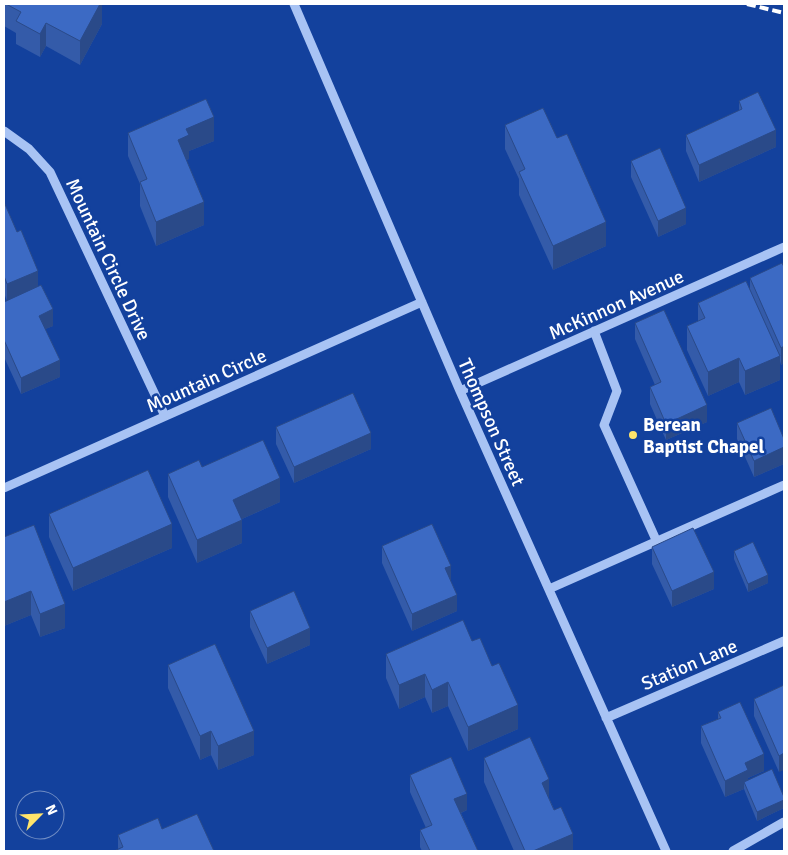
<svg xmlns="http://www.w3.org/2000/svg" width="788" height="855" font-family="Signika,sans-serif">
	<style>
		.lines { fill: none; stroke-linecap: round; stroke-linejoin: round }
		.minor { stroke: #a8c3f4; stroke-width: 9 }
		.rail { stroke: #fff; stroke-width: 4; stroke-dasharray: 9 4; stroke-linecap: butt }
		.wall { fill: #345ba9 }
		.shaded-wall { fill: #2a4a89 }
		.building { fill: #3c6ac4; stroke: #2a4a89 }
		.poi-dot { fill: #ffe46b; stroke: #13419d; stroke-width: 2 }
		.labels { text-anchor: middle; stroke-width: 5; stroke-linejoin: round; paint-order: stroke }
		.street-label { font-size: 19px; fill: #fff; stroke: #13419d }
		.poi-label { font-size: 19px; font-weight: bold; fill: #fff; stroke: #13419d; text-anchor: start }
	</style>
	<rect width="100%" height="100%" fill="#13419d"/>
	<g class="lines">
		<!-- minor -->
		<path class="minor" d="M294 4 460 391 666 851
			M4 131 29 149 50 172 165 416
			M594 331 617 391 604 425 657 542
			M460 391 784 247
			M4 488 422 302
			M549 589 784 485
			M606 718 784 641
			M733 851 784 822"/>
		<!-- rail -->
		<path class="rail" d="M747 4 784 13"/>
	</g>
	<!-- wall -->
	<path class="wall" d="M4 4H102V24L80 65 46 46 40 57 16 44V33L4 26Z
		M739 101 776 147 699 182 686 151V135L739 111Z
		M505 125 606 246 553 270 519 195V179L505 149Z
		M128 133 214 141 189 151V159L186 160 204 225 156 246 140 206V184L128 156Z
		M631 161 686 224 658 237 631 177Z
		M4 202 53 326 45 329 60 377 21 394 4 357V302L7 301 4 293Z
		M784 267V363L781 365 780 361V380L745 395 739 382 708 396 687 350V326L698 321V303L750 290V278Z
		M635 323 707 422 666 440 650 404V387L655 385 635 339Z
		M737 423 784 439V464L754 477 737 439Z
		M276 427 371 449 294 483 276 444Z
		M202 467 280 502 242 519V543L197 563 168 497V474Z
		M49 514 172 548 73 591 49 537Z
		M4 537 65 628 40 637 31 615 4 626Z
		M382 546 451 582 457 611 412 631 382 563Z
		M652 547 714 589 672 607 652 564Z
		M734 551 768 583 748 592 734 559Z
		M250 611 310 645 267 664 250 627Z
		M472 641 518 729 468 751 448 706 432 713 425 697 399 709 386 678V654Z
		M168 665 254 755 218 770 211 755 200 760 168 688Z
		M784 685 779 772 754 716V699Z
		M718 712 764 771 748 778V780L784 797V808L757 821 744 789 725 797 701 743V726L718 719Z
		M484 758 549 798 573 851H514L484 782Z
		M410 775 467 810 461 813 478 851H422L420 847V830L426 828 410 792Z
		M162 829 118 849V835Z"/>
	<!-- shaded-wall -->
	<path class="shaded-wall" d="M92 4H102V24L80 65V41Z
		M46 23V46L40 57V34Z
		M214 117V141L189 151V159L178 164V140L186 129Z
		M776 130V147L699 182V165Z
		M204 202V225L156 246V222Z
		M686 208V224L658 237V221Z
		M606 222V246L553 270V246Z
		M38 271V288L7 301V284Z
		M53 309V326L39 332V316Z
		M784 346V363L781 365V348Z
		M780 356V380L745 395V371Z
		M739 358V382L708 396V372Z
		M60 360V377L21 394V378Z
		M707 405V422L666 440V424Z
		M371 433V449L294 483V467Z
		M784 447V464L754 477V461Z
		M280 478V502L233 523V500Z
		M242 520V543L197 563V540Z
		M172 524V548L73 591V568Z
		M451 566V582L445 568Z
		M714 572V589L672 607V591Z
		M768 575V583L748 592V584Z
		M31 591V615L4 626V602Z
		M457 595V611L412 631V614Z
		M65 604V628L40 637V614Z
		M310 628V645L267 664V648Z
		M425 674V697L399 709V685Z
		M448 682V706L432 713V690Z
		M518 705V729L468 751V727Z
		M211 731V755L200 760V736Z
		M254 731V755L218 770V746Z
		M784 753V770L779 772V756Z
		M764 754V771L748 778V787L744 782V789L725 797V781L745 763Z
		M549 779V803L542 783Z
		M467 794V810L454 816V799Z
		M784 800V808L757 821V812Z
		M573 834V851H533Z"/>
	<!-- building -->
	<path class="building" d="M6 4H100L80 41 46 23 40 34 16 21 21 12Z
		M758 92 776 130 699 165 686 135 742 109 739 101Z
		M206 99 214 117 186 129 189 135 178 140 204 202 156 222 140 182 147 179 128 133Z
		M543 108 557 138 567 134 606 222 553 246 519 172 525 169 505 125Z
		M660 148 686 208 658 221 631 161Z
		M4 202 17 232 21 230 38 271 7 284 4 276Z
		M782 263 784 267V346L781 348 750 278Z
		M746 281 780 356 745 371 739 358 708 372 687 326 705 318 698 303Z
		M41 285 53 309 39 316 60 360 21 378 4 340V302Z
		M664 310 707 405 666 424 650 387 661 382 635 323Z
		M353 393 371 433 294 467 276 427Z
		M771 408 784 439V447L754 461 737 423Z
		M263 440 280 478 233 500 242 520 197 540 168 474 199 460 202 467Z
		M148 470 172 524 73 568 49 514Z
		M432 524 451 566 445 568 457 595 412 614 382 546Z
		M34 525 65 604 40 614 31 591 4 602V537Z
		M693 528 714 572 672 591 652 547Z
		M753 542 768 575 748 584 734 551Z
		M294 591 310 628 267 648 250 611Z
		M463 620 472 641 480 638 492 666 499 663 518 705 468 727 448 682 432 690 425 674 399 685 386 654Z
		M215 644 254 731 218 746 211 731 200 736 168 665Z
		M784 685V753L779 756 754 699Z
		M740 702 764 754 745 763 748 770 725 781 701 726 721 718 718 712Z
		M530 737 549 779 542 783 554 810 561 807 573 834 533 851H525L484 758Z
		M451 757 467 794 454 799 478 851H430L420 830 432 825 410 775Z
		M772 769 784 797V800L757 812 744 782Z
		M197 814 214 851H114L123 847 118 835 158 818 162 829Z"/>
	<!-- markers -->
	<circle class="poi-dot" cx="633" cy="435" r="5"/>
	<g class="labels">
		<!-- street labels -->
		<g class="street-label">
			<text transform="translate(109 259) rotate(65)" y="7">Mountain Circle Drive</text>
			<text transform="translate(616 304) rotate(-24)" y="7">McKinnon Avenue</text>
			<text transform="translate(206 380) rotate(-24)" y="7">Mountain Circle</text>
			<text transform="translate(492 422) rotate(66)" y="7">Thompson Street</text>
			<text transform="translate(689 664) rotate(-23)" y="7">Station Lane</text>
		</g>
		<!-- poi labels -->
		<g class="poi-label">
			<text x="643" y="431">Berean<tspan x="643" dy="22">Baptist Chapel</tspan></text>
		</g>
	</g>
	<!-- border -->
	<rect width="788" height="855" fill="none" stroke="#ffffff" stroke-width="10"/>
	<!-- north arrow -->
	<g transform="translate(40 815) rotate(66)"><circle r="24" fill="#13419d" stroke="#718dc4"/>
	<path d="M0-4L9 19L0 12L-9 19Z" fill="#ffe46b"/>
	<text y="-8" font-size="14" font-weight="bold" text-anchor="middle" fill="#ffffff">N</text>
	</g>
</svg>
